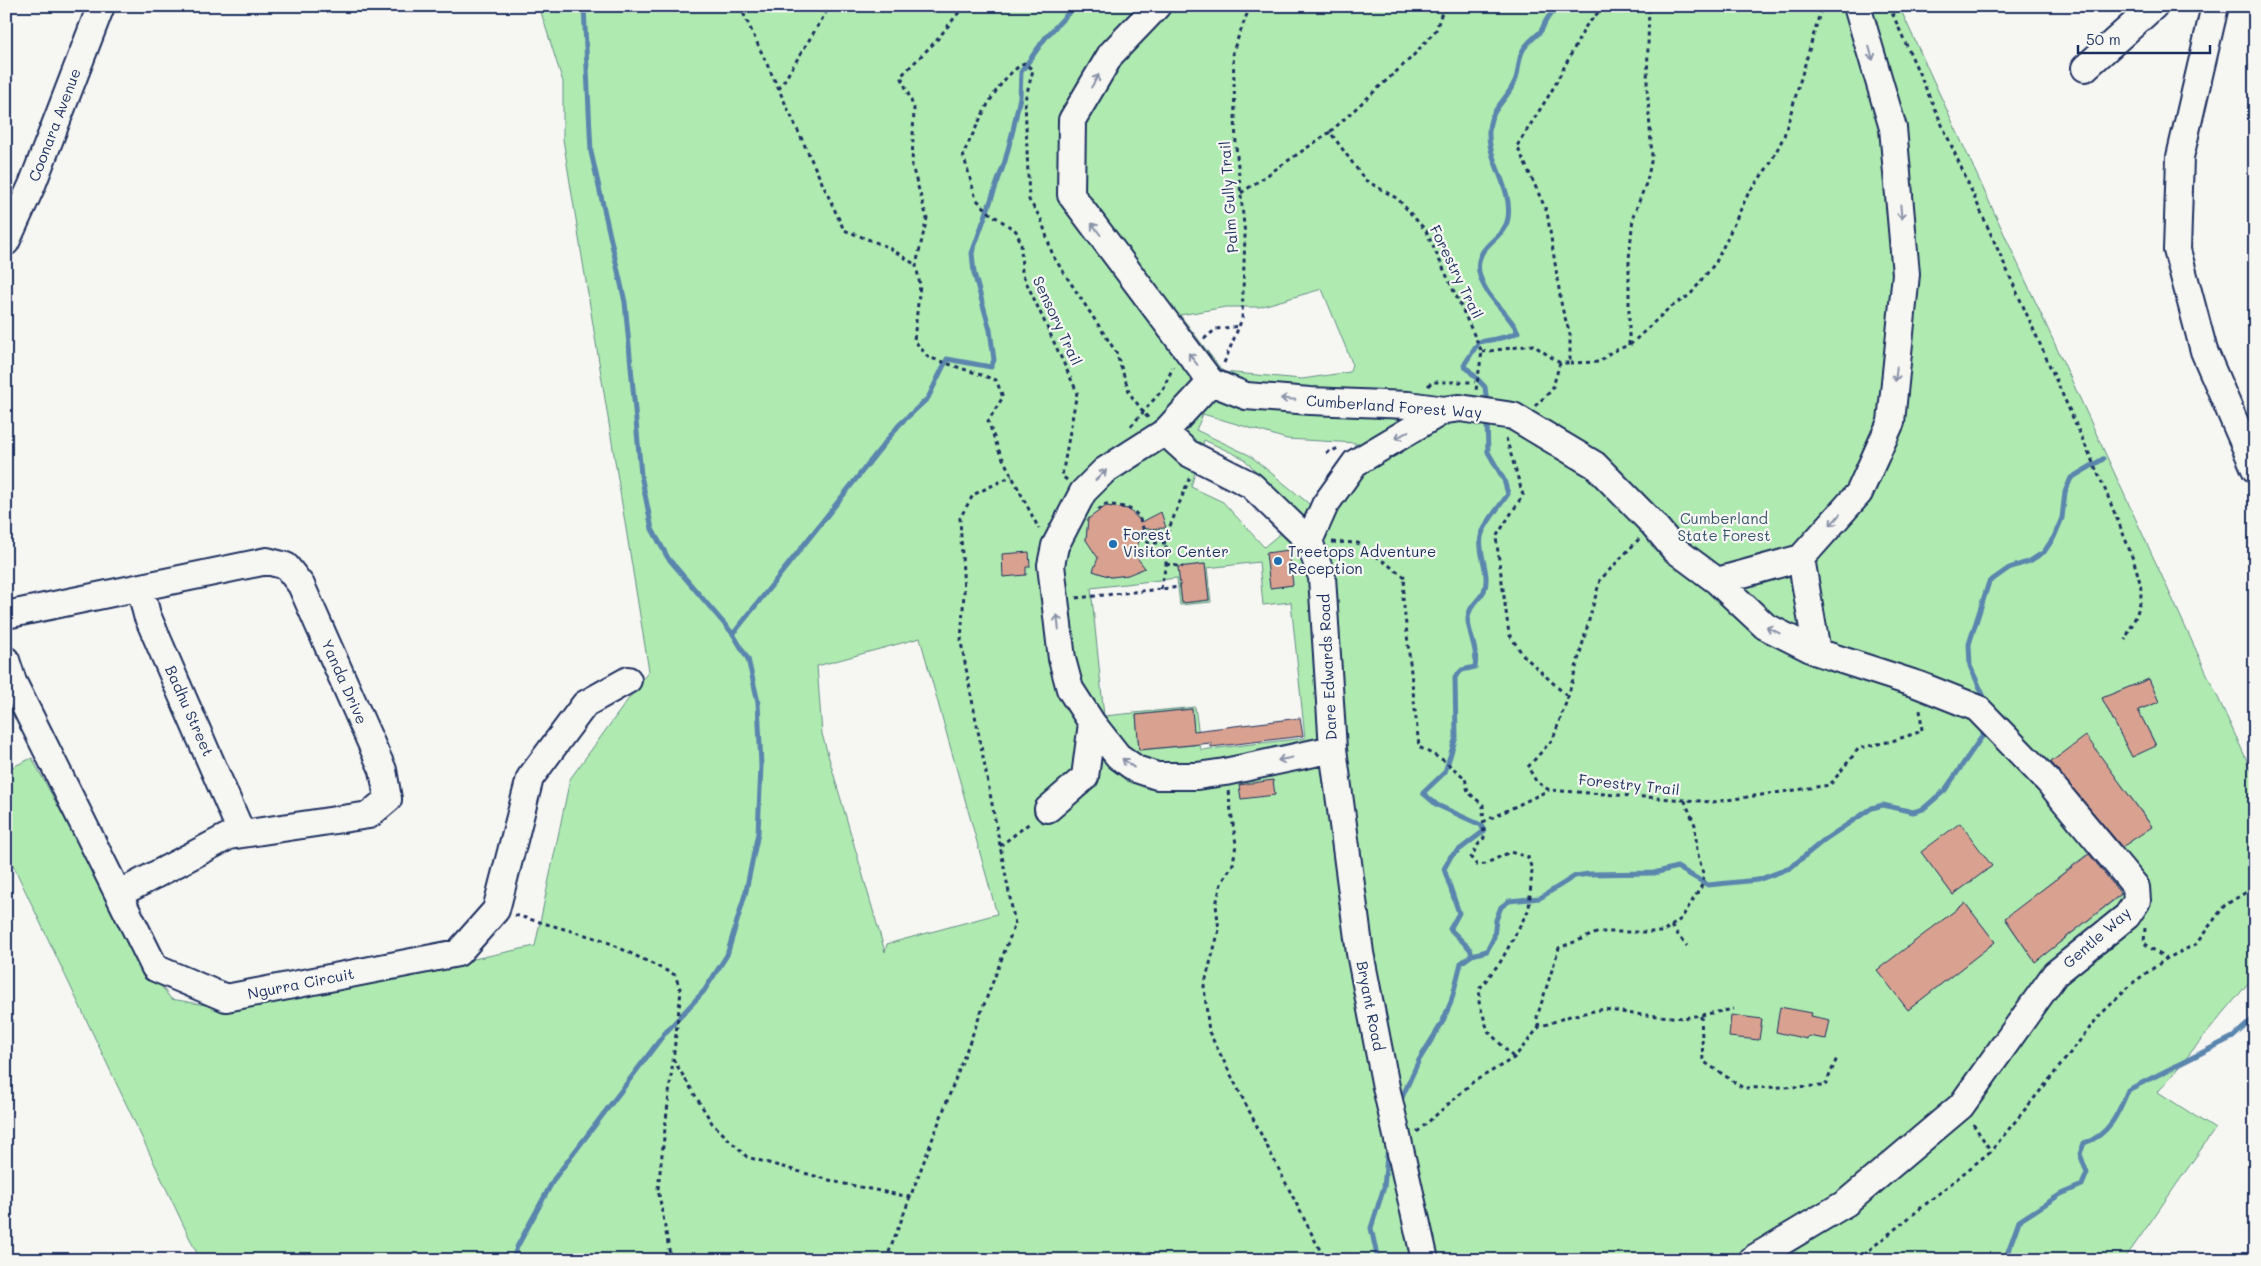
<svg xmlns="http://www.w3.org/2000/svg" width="2261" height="1266" font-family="Mali,sans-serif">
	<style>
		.green { fill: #afebb0; stroke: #658d87; fill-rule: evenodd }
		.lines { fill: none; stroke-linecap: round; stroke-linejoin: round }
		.stream { stroke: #5a86ae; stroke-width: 5 }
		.building { fill: #d9a290; stroke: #1b2f5e }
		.minor-casing { stroke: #1b2f5e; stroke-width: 30 }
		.path { stroke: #1b2f5e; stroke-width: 3; stroke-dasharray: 4 4; stroke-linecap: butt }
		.minor { stroke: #f6f6f2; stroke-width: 26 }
		.oneway { stroke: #8892a8 }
		.poi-dot { fill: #1f6fb2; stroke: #f6f6f2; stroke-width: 2 }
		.labels { text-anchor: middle; stroke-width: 4.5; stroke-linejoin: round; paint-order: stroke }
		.street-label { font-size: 15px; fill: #1b2f5e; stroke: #f6f6f2 }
		.park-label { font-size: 15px; fill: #39556e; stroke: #f6f6f2 }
		.poi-label { font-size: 15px; fill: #1b2f5e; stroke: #f6f6f2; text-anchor: start }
	</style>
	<rect width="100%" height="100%" fill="#f6f6f2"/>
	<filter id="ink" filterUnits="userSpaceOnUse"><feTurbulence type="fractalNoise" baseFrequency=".02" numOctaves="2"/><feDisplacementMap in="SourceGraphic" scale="10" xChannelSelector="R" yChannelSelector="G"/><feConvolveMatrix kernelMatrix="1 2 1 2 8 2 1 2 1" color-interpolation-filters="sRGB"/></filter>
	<g filter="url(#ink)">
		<!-- green -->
		<path class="green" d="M539 6H1899L2255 778V975L2158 1092 2215 1129 2124 1260H200L6 850V770L32 758 139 957 171 999 234 1010 535 946 570 779 649 671 563 139V82ZM1322 289 1352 363 1350 372 1302 379 1223 372 1180 315 1226 307H1259ZM1203 414 1287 439 1356 443 1313 507 1249 455 1196 430ZM1204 440 1243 458 1301 516 1264 547 1223 502 1191 487ZM1106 506C1113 507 1120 507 1126 509 1155 518 1133 556 1128 575L1111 577 1093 571 1099 557 1086 540 1088 520ZM1289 551 1292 585 1270 588ZM1259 562 1263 605 1291 602 1305 738 1201 750 1195 707 1104 716 1091 588 1177 578 1180 605 1211 602 1207 568ZM1205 564 1209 600 1182 603 1178 567ZM920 638 997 914 887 944 885 952 822 734 817 666ZM2149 679 2159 702 2138 710 2156 745 2132 757 2102 698ZM1192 709 1195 745 1139 750 1136 715ZM2086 737 2152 826 2118 850 2049 763ZM1921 852 1992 866 1953 895ZM2090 852 2122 894 2035 962 2005 919ZM1965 903 1995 942 1908 1010 1878 970Z"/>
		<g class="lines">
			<!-- stream -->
			<path class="stream" d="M1487 404 1485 387 1464 365 1479 342C1493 339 1506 339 1518 332 1507 310 1484 297 1479 272 1474 244 1505 240 1508 218 1512 192 1495 171 1490 145 1484 110 1503 108 1515 81 1519 72 1518 61 1522 52 1526 43 1533 39 1540 32 1543 29 1544 23 1547 19 1550 14 1556 10 1561 6
				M733 634 899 425 928 398 947 359 991 367 994 360 990 330 974 273 972 253 1005 161 1013 130 1020 97 1021 72 1046 37 1075 6
				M1985 703V699L1970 666 1969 644 1989 582 2009 568 2030 561 2044 552 2054 537 2062 518 2065 492 2071 478 2103 459
				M1472 955 1487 951 1494 937 1496 920 1501 907 1509 901 1540 898 1575 876 1589 874 1654 873 1677 867 1708 885 1758 880 1790 868 1824 840 1872 808 1883 805 1913 812 1923 809 1945 790 1983 735 1984 729
				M1400 1102 1419 1060 1442 1023 1451 1002 1461 963 1472 955 1470 949 1450 929 1459 913 1444 869 1451 856 1484 831 1481 825 1437 805 1423 793 1445 772 1456 737 1455 677 1462 670 1475 667C1478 650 1470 637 1468 621 1467 607 1479 601 1484 591 1491 573 1478 555 1481 537 1483 525 1501 505 1508 494L1504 480 1488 452 1487 420
				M513 1260 517 1247 554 1179 665 1033 704 991 727 955 746 891 758 833 761 766 758 702 748 659 733 634 668 558 652 529 641 475 625 302 591 152 584 6
				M1378 1260 1371 1228 1384 1187 1388 1146
				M2005 1260 2019 1221 2061 1194 2082 1185 2087 1173 2080 1154 2084 1143C2109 1136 2119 1112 2128 1090L2233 1037 2255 1017"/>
		</g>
		<!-- building -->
		<path class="building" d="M1106 506 1128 509 1142 522 1161 512 1166 528 1142 529 1135 555 1145 568 1128 575 1111 577 1093 571 1098 558 1086 540 1088 519Z
			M1289 550 1293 585 1270 588 1266 553Z
			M1029 552 1030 567H1026V575L1003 577 1002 554Z
			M1205 564 1209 600 1182 603 1178 567Z
			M2149 679 2159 702 2138 710 2156 746 2132 757 2102 698Z
			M1192 709 1194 731 1300 718 1303 736 1211 747V743L1139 750 1136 715Z
			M2086 736 2152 827 2122 847 2051 762Z
			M1273 780 1275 795 1241 799 1239 785Z
			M1960 823 1992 866 1953 895 1921 852Z
			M2089 854 2121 894 2035 962 2005 918Z
			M1965 903 1995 942 1908 1010 1877 970Z
			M1780 1007 1812 1013 1811 1016 1830 1020 1826 1039 1808 1036 1807 1039 1776 1032Z
			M1731 1015 1762 1019 1759 1040 1729 1037Z"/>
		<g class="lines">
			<!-- minor casing -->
			<g class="minor-casing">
				<path id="minor" d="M1157 6 1111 54 1072 120 1071 195 1211 382 1246 396 1310 401 1408 405 1444 410 1460 408 1513 416 1595 465 1653 524 1674 549 1717 581 1801 558 1859 493 1891 422 1906 274 1893 128 1857 6
					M2215 6 2180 157 2177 250 2204 351 2255 469
					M2085 68 2154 6
					M6 242 32 185 101 6
					M1211 382 1165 432 1104 471 1083 492 1055 546 1051 565 1062 659 1070 689 1092 723 1118 756 1136 769 1157 776H1197L1225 772 1333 749
					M1165 432 1188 453 1251 485 1309 541
					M1801 558 1817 652
					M1717 581 1765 626 1817 652 1919 685 1977 708 2048 781 2136 887 2137 901 2127 916 2055 974 1961 1106 1846 1203 1751 1260
					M140 587 147 615 242 834
					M6 615 267 561 286 566 301 585 383 770 388 799 369 815 229 836 119 894
					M6 660 13 682 155 968 226 998 458 953 496 910 530 778 585 704 628 680
					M1048 809 1085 777 1092 723
					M1425 1260 1386 1087 1360 953 1333 749 1322 577 1309 541 1325 505 1355 463 1444 410"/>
			</g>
			<!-- path -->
			<path class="path" d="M740 6 844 230 888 247 916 265
				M964 6 936 41 901 76 914 108 912 166 927 218 916 265 920 285 914 340 928 357 996 380 1003 397 988 421 999 451 1039 529
				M1444 6 1436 30 1411 58 1330 132 1365 180 1398 199 1426 231 1482 352 1476 390
				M1889 6 2107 494C2115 516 2141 571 2141 592 2141 609 2132 625 2125 640
				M779 89 830 6
				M1241 193 1330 132
				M1204 339 1216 329 1240 326
				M1630 345 1668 309 1690 295 1716 262 1748 194 1770 164 1784 136 1822 6
				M1482 352 1533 345 1560 363
				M1224 363 1242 319 1245 235 1236 146 1233 51 1250 6
				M1570 363 1599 362 1611 352 1629 345V259L1633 217 1647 181 1652 157 1647 86 1649 6
				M1428 386 1432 382H1475
				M1535 406 1552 390 1560 363H1570V334L1562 308 1547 212 1517 146 1551 92 1586 26 1604 6
				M1131 426 1163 389 1173 367
				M1506 438 1523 495 1496 537 1509 634 1523 655 1568 697
				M1326 453 1339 448
				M1067 480 1062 476 1077 392 1022 273 1021 243 1016 231 991 214 976 199 963 154C979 124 993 82 1024 63L1033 70 1025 100 1029 200 1041 219 1053 256 1116 352 1130 394 1148 418
				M1098 510 1106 504C1142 509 1137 512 1148 543H1166
				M1639 539 1600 580 1568 697 1553 739 1528 767 1536 781 1549 790 1713 802 1830 785 1859 748 1892 741 1922 731 1920 709
				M1332 542 1358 543 1405 577 1403 597 1419 747 1443 760 1465 778 1468 792 1483 805 1484 838 1477 846 1471 858 1477 865 1485 864 1510 852 1528 857 1532 870 1529 909 1501 961 1480 988 1479 1002 1488 1031 1514 1058
				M1166 564 1183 567
				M1161 589 1166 564V536L1190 477
				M1076 598 1180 587
				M1228 791 1236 844 1233 864 1221 884 1216 905 1219 930 1204 986 1209 1032 1325 1260
				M1483 822 1549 790
				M1000 846 1031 822
				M515 915 603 940 675 975 681 991 658 1189 671 1260
				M1671 926 1687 946
				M2145 928 2144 943 2166 959
				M1701 1016 1703 1061 1743 1088 1825 1086 1837 1058
				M1539 1027 1537 1017 1559 948 1599 932H1663L1681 919 1701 887 1704 877 1697 851 1695 825 1684 799
				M673 1059 712 1123 747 1157 840 1183 910 1197
				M1973 1124 1991 1151
				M1417 1132 1473 1082 1514 1058 1539 1027 1570 1016 1604 1009 1633 1014 1684 1018 1734 1009
				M886 1260 1015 924 961 642 964 592 960 518 973 495 1012 476
				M1857 1260 1991 1151 2049 1080 2099 1016 2134 982 2166 959 2196 944 2225 905 2255 887"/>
			<!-- minor -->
			<use href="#minor" class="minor"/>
		</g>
		<!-- one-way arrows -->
		<defs><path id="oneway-shaft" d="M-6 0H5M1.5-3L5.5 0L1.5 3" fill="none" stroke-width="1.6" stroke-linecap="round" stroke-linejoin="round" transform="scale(1.25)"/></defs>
		<g class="oneway">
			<use href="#oneway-shaft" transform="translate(1871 53) rotate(74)"/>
			<use href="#oneway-shaft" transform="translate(1095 81) rotate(-59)"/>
			<use href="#oneway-shaft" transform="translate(1901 212) rotate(85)"/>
			<use href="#oneway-shaft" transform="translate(1096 229) rotate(-127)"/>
			<use href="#oneway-shaft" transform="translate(1193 359) rotate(-127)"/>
			<use href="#oneway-shaft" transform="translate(1896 374) rotate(96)"/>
			<use href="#oneway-shaft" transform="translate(1288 399) rotate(-175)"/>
			<use href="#oneway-shaft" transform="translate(1402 435) rotate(149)"/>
			<use href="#oneway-shaft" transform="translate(1101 475) rotate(-43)"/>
			<use href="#oneway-shaft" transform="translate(1835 520) rotate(131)"/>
			<use href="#oneway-shaft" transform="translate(1058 622) rotate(-96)"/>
			<use href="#oneway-shaft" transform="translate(1773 630) rotate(-153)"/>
			<use href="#oneway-shaft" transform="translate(1285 759) rotate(168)"/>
			<use href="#oneway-shaft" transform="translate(1128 763) rotate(-142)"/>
		</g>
	</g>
	<!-- markers -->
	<g class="poi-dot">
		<circle cx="1113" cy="544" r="5"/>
		<circle cx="1278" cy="561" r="5"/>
	</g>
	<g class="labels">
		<!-- street labels -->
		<g class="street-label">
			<text transform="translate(55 125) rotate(-69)" y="5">Coonara Avenue</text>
			<text transform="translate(1229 197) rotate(-94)" y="5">Palm Gully Trail</text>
			<text transform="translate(1456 272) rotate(64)" y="5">Forestry Trail</text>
			<text transform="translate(1057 321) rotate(65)" y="5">Sensory Trail</text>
			<text transform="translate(1394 407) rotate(4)" y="5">Cumberland Forest Way</text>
			<text transform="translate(1328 667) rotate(-93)" y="5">Dare Edwards Road</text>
			<text transform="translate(344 682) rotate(66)" y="5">Yanda Drive</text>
			<text transform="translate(189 711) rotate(66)" y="5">Badhu Street</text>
			<text transform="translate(1629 785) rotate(6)" y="5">Forestry Trail</text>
			<text transform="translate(2097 938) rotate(-41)" y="5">Gentle Way</text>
			<text transform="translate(301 984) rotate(-11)" y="5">Ngurra Circuit</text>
			<text transform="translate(1370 1006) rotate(79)" y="5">Bryant Road</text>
		</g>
		<!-- park labels -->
		<g class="park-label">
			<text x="1724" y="524">Cumberland<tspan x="1724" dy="17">State Forest</tspan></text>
		</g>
		<!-- poi labels -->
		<g class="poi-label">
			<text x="1123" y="540">Forest<tspan x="1123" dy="17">Visitor Center</tspan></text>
			<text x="1288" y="557">Treetops Adventure<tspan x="1288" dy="17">Reception</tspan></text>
		</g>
	</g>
	<!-- margin -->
	<rect width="2261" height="1266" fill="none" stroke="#f6f6f2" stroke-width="25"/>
	<rect x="12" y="12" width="2236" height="1241" fill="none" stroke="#1b2f5e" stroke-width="2" filter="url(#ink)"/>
	<!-- scale -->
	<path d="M2078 45v8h132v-8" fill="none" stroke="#1b2f5e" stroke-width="2.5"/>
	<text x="2086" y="45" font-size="15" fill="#1b2f5e" stroke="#f6f6f2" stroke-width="4" paint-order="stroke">50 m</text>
</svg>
